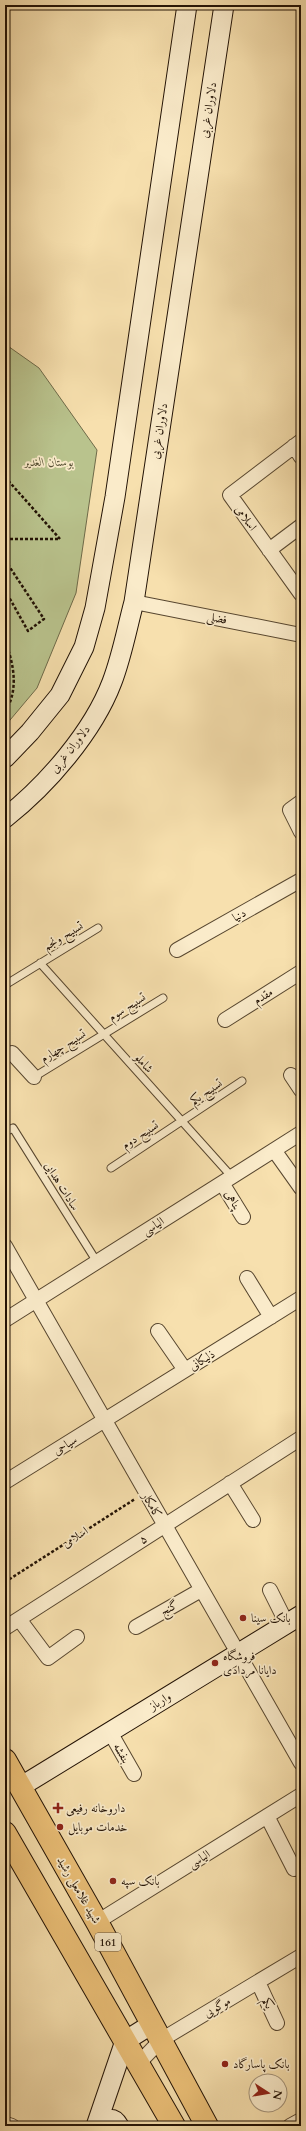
<svg xmlns="http://www.w3.org/2000/svg" width="306" height="2131" font-family="Cardo,Amiri,serif">
	<style>
		.green { fill: #b9c38d; stroke: #6e6a49 }
		.lines { fill: none; stroke-linecap: round; stroke-linejoin: round }
		.lane-casing { stroke: #57462f; stroke-width: 9 }
		.street-casing { stroke: #57462f; stroke-width: 16 }
		.secondary-casing { stroke: #221205; stroke-width: 21 }
		.primary-casing { stroke: #221205; stroke-width: 24 }
		.path { stroke: #221205; stroke-width: 2.5; stroke-dasharray: 3 2; stroke-linecap: butt }
		.lane { stroke: #faebca; stroke-width: 7 }
		.street { stroke: #faebca; stroke-width: 14 }
		.secondary { stroke: #faebca; stroke-width: 19 }
		.primary { stroke: #ecc077; stroke-width: 22 }
		.poi-dot { fill: #8f2418; stroke: #faebca; stroke-width: 1.5 }
		.labels { text-anchor: middle; stroke-width: 3.5; stroke-linejoin: round; paint-order: stroke }
		.shield { fill: #faebca; stroke: #635340; stroke-width: 1 }
		.shield-label { font-size: 11px; font-weight: bold; fill: #221205 }
		.street-label { font-size: 12px; fill: #221205; stroke: #faebca }
		.park-label { font-size: 12px; font-style: italic; fill: #575035; stroke: #faebca }
		.poi-label { font-size: 12px; fill: #221205; stroke: #faebca; text-anchor: start }
	</style>
	<rect width="100%" height="100%" fill="#f7e0ae"/>
	<filter id="stains"><feTurbulence type="fractalNoise" baseFrequency=".005" numOctaves="4"/><feColorMatrix values="0 0 0 0 .2 0 0 0 0 .09 0 0 0 0 .02 0 0 0 .5 -.17"/></filter>
	<radialGradient id="worn" r=".72"><stop offset=".6" stop-color="#630" stop-opacity="0"/><stop offset="1" stop-color="#630" stop-opacity=".3"/></radialGradient>
	<!-- green -->
	<path class="green" d="M5 344 39 368 97 450 76 593 37 688 5 726Z"/>
	<g class="lines">
		<!-- lane casing -->
		<g class="lane-casing">
			<path id="lane" d="M40 963 232 1177
				M5 985 98 928
				M34 1077 163 998
				M5 1132 13 1128 97 1262
				M111 1168 242 1081"/>
		</g>
		<!-- street casing -->
		<g class="street-casing">
			<path id="street" d="M301 441 230 495 301 594
				M294 446 301 457
				M269 550 301 526
				M134 602 301 635
				M301 802 290 810 301 832
				M177 950 301 880
				M225 1020 301 972
				M12 1053 34 1077
				M291 1075 301 1090
				M274 1150 301 1188
				M222 1183 243 1217
				M5 1246 301 1763
				M247 1278 271 1317
				M5 1320 301 1133
				M158 1331 185 1370
				M5 1482 301 1298
				M230 1483 253 1520
				M270 1590 287 1624
				M19 1619 48 1658 77 1637
				M136 1627 201 1590
				M5 1628 301 1438
				M110 1732 134 1774
				M267 1816 294 1869
				M97 1922 301 1795
				M258 1982 277 2023
				M138 2064 161 2040 301 1956
				M6 2124 12 2126
				M290 2126 301 2120"/>
		</g>
		<!-- secondary casing -->
		<g class="secondary-casing">
			<path id="secondary" d="M5 758 30 732 60 695 84 647 95 608 115 497 187 5
				M5 818C47 785 93 732 112 682 122 656 127 628 134 602L224 5
				M20 1787 301 1615
				M96 2126 125 2041 152 2024
				M98 2126C106 2119 113 2115 119 2126"/>
		</g>
		<!-- primary casing -->
		<g class="primary-casing">
			<path id="primary" d="M5 1760 97 1922 207 2126
				M5 1833 174 2126"/>
		</g>
		<!-- path -->
		<path class="path" d="M5 477 60 539
			M5 539H59
			M5 560 44 619 28 631 5 590
			M5 641C14 664 19 690 5 712
			M5 1582 135 1499"/>
		<!-- lane -->
		<use href="#lane" class="lane"/>
		<!-- street -->
		<use href="#street" class="street"/>
		<!-- secondary -->
		<use href="#secondary" class="secondary"/>
		<!-- primary -->
		<use href="#primary" class="primary"/>
	</g>
	<!-- markers -->
	<g class="poi-dot">
		<circle cx="243" cy="1618" r="4"/>
		<circle cx="215" cy="1663" r="4"/>
		<path d="M56 1802h4v4h4v4h-4v4h-4v-4h-4v-4h4z"/>
		<circle cx="60" cy="1827" r="4"/>
		<circle cx="113" cy="1881" r="4"/>
		<circle cx="225" cy="2064" r="4"/>
	</g>
	<g class="labels">
		<!-- shield labels -->
		<rect class="shield" x="95" y="1933" width="26" height="18" rx="3"/>
		<g class="shield-label">
			<text x="108" y="1946">161</text>
		</g>
		<!-- street labels -->
		<g class="street-label">
			<text transform="translate(208 110) rotate(-81)" y="4">دلاوران غربی</text>
			<text transform="translate(159 431) rotate(-81)" y="4">دلاوران غربی</text>
			<text transform="translate(246 518) rotate(54)" y="4">اسلامی</text>
			<text transform="translate(217 618) rotate(11)" y="4">فضلی</text>
			<text transform="translate(70 749) rotate(-52)" y="4">دلاوران غربی</text>
			<text transform="translate(239 915) rotate(-30)" y="4">دنیا</text>
			<text transform="translate(63 936) rotate(-31)" y="4">تسبیح ونجم</text>
			<text transform="translate(263 996) rotate(-32)" y="4">مقدم</text>
			<text transform="translate(127 1007) rotate(-32)" y="4">تسبیح سوم</text>
			<text transform="translate(63 1046) rotate(-32)" y="4">تسبیح چهارم</text>
			<text transform="translate(144 1063) rotate(48)" y="4">شاملو</text>
			<text transform="translate(206 1092) rotate(-34)" y="4">تسبیح یکم</text>
			<text transform="translate(140 1135) rotate(-33)" y="4">تسبیح دوم</text>
			<text transform="translate(62 1186) rotate(58)" y="4">سادات هدایی</text>
			<text transform="translate(233 1200) rotate(58)" y="4">پناهی</text>
			<text transform="translate(153 1226) rotate(-32)" y="4">الیاسی</text>
			<text transform="translate(202 1360) rotate(-32)" y="4">ذلیکانی</text>
			<text transform="translate(65 1445) rotate(-32)" y="4">سیاحی</text>
			<text transform="translate(152 1505) rotate(60)" y="4">کامکار</text>
			<text transform="translate(75 1537) rotate(-33)" y="4">اسلامی</text>
			<text transform="translate(143 1539) rotate(-33)" y="4">۵</text>
			<text transform="translate(169 1608) rotate(-30)" y="4">گنج</text>
			<text transform="translate(160 1701) rotate(-31)" y="4">وارباز</text>
			<text transform="translate(122 1753) rotate(60)" y="4">بنفشه</text>
			<text transform="translate(199 1859) rotate(-32)" y="4">الیاسی</text>
			<text transform="translate(79 1890) rotate(60)" y="4">شهید غلامعلی رشید</text>
			<text transform="translate(268 2003) rotate(65)" y="4">یکم</text>
			<text transform="translate(217 2007) rotate(-31)" y="4">موگویی</text>
		</g>
		<!-- park labels -->
		<g class="park-label">
			<text x="49" y="466">بوستان الغدیر</text>
		</g>
		<!-- poi labels -->
		<g class="poi-label">
			<text x="251" y="1622">بانک سینا</text>
			<text x="223" y="1660">فروشگاه<tspan x="223" dy="14">دایانا مردادی</tspan></text>
			<text x="66" y="1812">داروخانه رفیعی</text>
			<text x="68" y="1831">خدمات موبایل</text>
			<text x="121" y="1885">بانک سپه</text>
			<text x="233" y="2068">بانک پاسارگاد</text>
		</g>
	</g>
	<!-- margin -->
	<rect width="306" height="2131" fill="none" stroke="#f7e0ae" stroke-width="20"/>
	<rect x="6" y="6" width="294" height="2119" fill="none" stroke="#221205" stroke-width="2"/>
	<rect x="10" y="10" width="286" height="2111" fill="none" stroke="#221205"/>
	<!-- north arrow -->
	<g transform="translate(268 2093) rotate(102)"><circle r="19" fill="#faebca" stroke="#a4947b"/>
	<path d="M0-3L7 15L0 10L-7 15Z" fill="#8f2418"/>
	<text y="-6" font-size="11" font-weight="bold" text-anchor="middle" fill="#221205">N</text>
	</g>
	<rect width="100%" height="100%" filter="url(#stains)"/>
	<rect width="100%" height="100%" fill="url(#worn)"/>
</svg>
